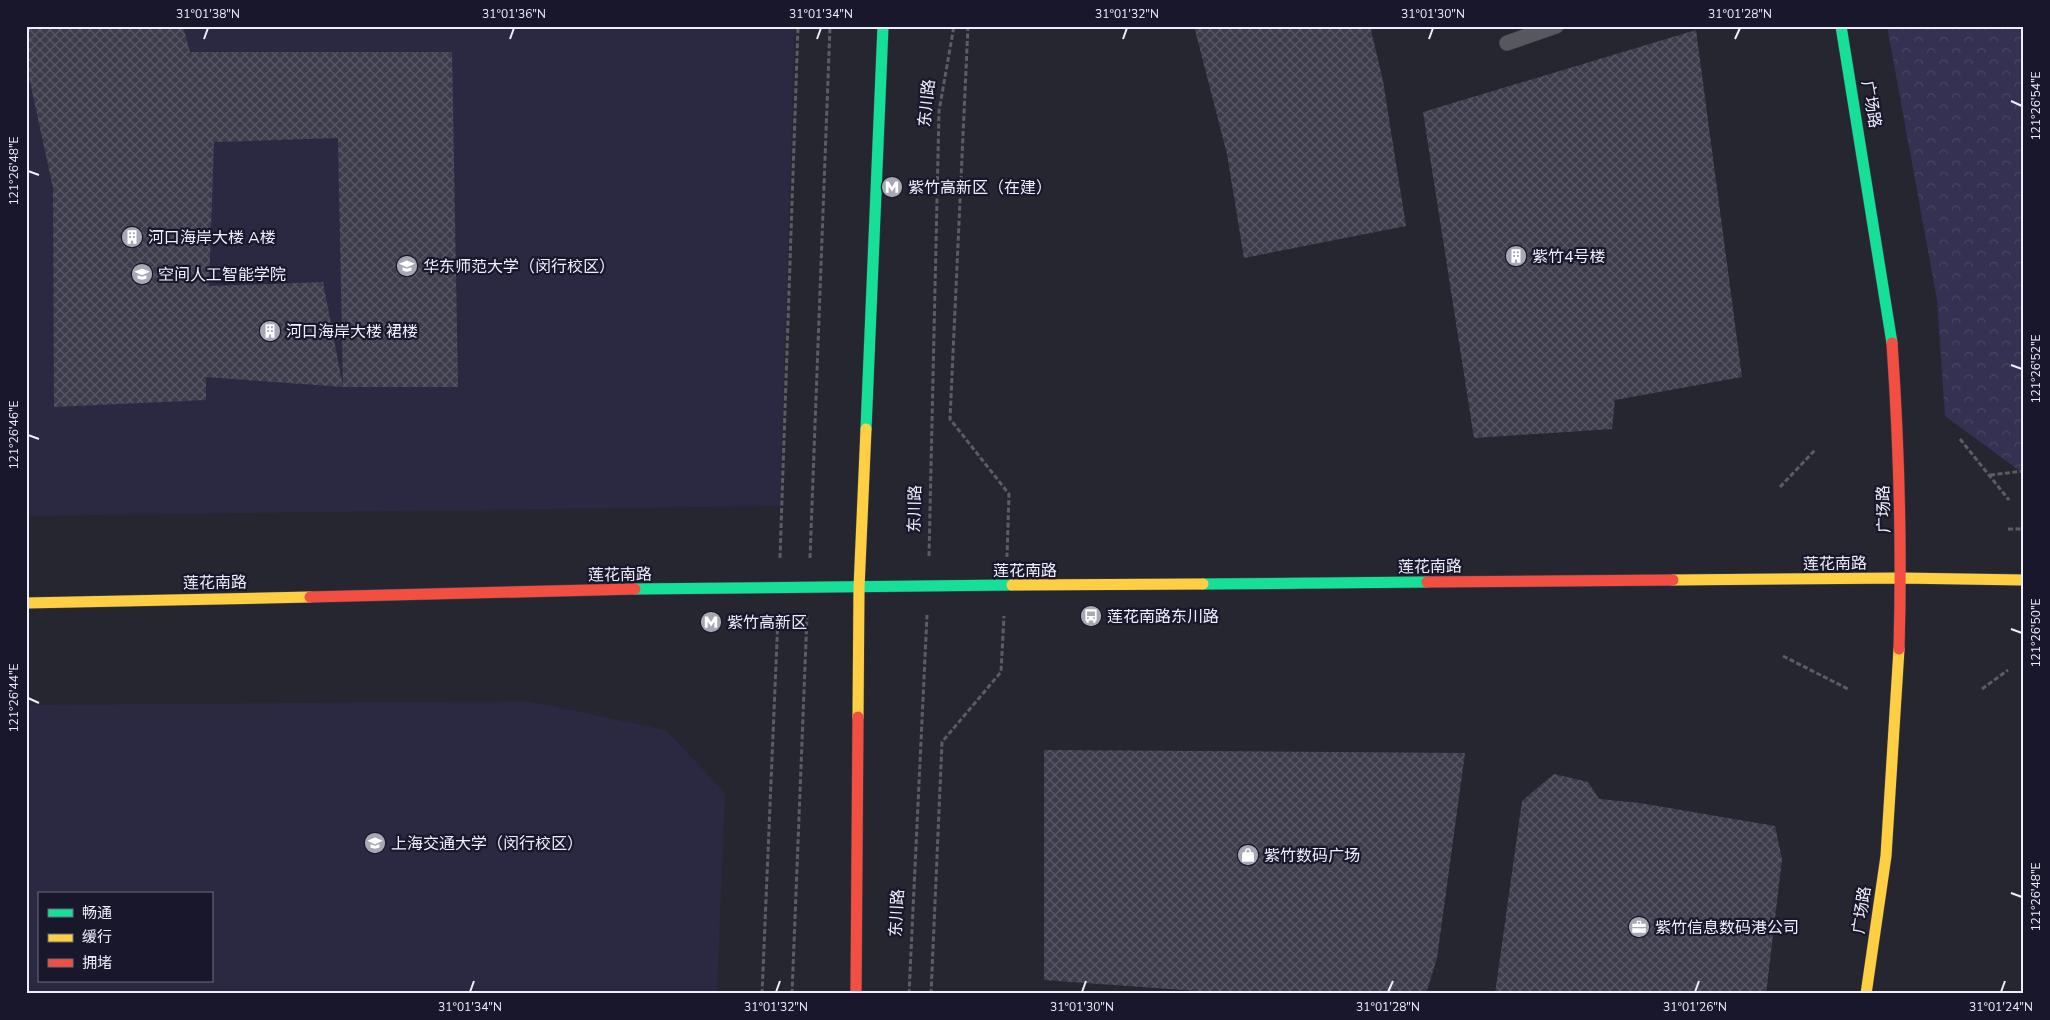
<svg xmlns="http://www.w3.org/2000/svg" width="2050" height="1020" font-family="'Nunito Sans','Noto Sans SC',sans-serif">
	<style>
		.built { fill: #2a2941; fill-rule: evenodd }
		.park { fill: url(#park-crowns) }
		.building { fill: url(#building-cross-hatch) }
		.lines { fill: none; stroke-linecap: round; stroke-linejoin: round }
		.lane-casing { stroke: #44444e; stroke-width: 16 }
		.fast-casing { stroke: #44444e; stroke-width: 12 }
		.slow-casing { stroke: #44444e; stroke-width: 12 }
		.jam-casing { stroke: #44444e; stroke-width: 12 }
		.path { stroke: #5c5c64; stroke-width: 3; stroke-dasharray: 5 2.5; stroke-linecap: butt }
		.lane { stroke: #575760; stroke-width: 15 }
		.fast { stroke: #16e098; stroke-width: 11 }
		.slow { stroke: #ffcf43; stroke-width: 11 }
		.jam { stroke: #f24e42; stroke-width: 11 }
		.ticks { fill: none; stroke: #eeeefc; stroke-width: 2 }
		.labels { text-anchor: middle; stroke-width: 4.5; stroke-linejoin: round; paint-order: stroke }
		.street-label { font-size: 16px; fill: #eeeefc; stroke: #18172b }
		.poi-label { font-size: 16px; fill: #eeeefc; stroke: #18172b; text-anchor: start }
		.neatline { fill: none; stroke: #eeeefc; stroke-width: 2 }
		.ticks-label { font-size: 12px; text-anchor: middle; fill: #eeeefc }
	</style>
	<defs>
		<pattern id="park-crowns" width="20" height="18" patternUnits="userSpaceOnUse" patternTransform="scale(1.25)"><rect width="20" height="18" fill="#343152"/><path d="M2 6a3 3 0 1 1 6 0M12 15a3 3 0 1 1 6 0" fill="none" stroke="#484563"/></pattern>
		<pattern id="building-cross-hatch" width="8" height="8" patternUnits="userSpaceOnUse" patternTransform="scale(1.25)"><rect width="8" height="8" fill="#3d3c4b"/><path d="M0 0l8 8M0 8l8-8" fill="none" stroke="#595866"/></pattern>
	</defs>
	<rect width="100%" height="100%" fill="#262630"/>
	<!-- built -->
	<path class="built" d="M26 26H795L780 506 26 516Z
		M527 701 666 730 725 793 717 994H26V705ZM39 894H211V981H39Z"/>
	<!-- park -->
	<path class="park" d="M1887 26H2024V474L1945 416 1937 300Z"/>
	<!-- building -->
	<path class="building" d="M26 26H183L190 52H452L458 387H343L338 138 214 142 209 286 323 282 343 387 206 377V400L54 407 53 188 26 63Z
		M1194 26H1370L1383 81 1406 226 1244 258 1227 154Z
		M1696 30 1742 377 1615 400 1612 429 1474 438 1423 112Z
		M1044 750 1465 753 1437 958 1426 994H1211V992L1044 980Z
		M1554 774 1588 782 1599 799 1640 803 1775 826 1782 859 1766 994H1495L1522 801Z"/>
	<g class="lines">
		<!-- lane casing -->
		<g class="lane-casing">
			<path id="lane" d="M1507 43 1556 26"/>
		</g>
		<!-- fast casing -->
		<g class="fast-casing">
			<path id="fast" d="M1841 26 1892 343
				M866 429 883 26
				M1203 584 1427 582
				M635 589 1012 585"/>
		</g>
		<!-- slow casing -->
		<g class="slow-casing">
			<path id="slow" d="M1673 580 1901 578 2024 580
				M1012 585 1203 584
				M26 603 310 597
				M858 717 859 588 866 429
				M1866 994 1886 856 1899 649"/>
		</g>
		<!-- jam casing -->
		<g class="jam-casing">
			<path id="jam" d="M1892 343C1899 445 1902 547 1899 649
				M1427 582 1673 580
				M310 597 635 589
				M856 994 858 717"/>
		</g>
		<!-- path -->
		<path class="path" d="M968 26 950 419 1009 494 1007 557
			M1960 439 2009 500
			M1990 475 2024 471
			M1780 487 1816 449
			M2008 529H2024
			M929 556 939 111 954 26
			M780 558 798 26
			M810 558 830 26
			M1783 656 1848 689
			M1982 689 2008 670
			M762 994 778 617
			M792 994 807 616
			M909 994 927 615
			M931 994 942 742 1001 672 1004 616"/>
		<!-- lane -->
		<use href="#lane" class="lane"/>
		<!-- fast -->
		<use href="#fast" class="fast"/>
		<!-- slow -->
		<use href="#slow" class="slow"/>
		<!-- jam -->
		<use href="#jam" class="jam"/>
	</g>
	<!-- ticks -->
	<path class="ticks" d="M204 39 208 28M510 39 514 28M817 39 821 28M1123 39 1127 28M1429 39 1433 28M1735 39 1740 28M2011 101 2022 106M28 171 39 175M2011 365 2022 369M28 435 39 439M2011 629 2022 633M28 698 39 703M2011 893 2022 897M470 992 474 981M776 992 780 981M1082 992 1086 981M1388 992 1393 981M1695 992 1699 981M2001 992 2005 981"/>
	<!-- icons -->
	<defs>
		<g id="metro-disc" transform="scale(1.125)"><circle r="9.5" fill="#a8a8b5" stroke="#18172b"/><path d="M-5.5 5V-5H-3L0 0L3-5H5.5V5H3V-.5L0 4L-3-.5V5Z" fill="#fff"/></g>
		<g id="building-disc" transform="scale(1.125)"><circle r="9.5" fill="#a8a8b5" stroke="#18172b"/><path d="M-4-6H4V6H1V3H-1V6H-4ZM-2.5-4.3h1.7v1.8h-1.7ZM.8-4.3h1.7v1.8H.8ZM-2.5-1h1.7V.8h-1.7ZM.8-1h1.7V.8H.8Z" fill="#fff"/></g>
		<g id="university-disc" transform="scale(1.125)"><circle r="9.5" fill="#a8a8b5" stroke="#18172b"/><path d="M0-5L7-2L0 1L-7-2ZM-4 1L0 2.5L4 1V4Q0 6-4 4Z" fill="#fff"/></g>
		<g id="bus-disc" transform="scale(1.125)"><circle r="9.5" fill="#a8a8b5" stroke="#18172b"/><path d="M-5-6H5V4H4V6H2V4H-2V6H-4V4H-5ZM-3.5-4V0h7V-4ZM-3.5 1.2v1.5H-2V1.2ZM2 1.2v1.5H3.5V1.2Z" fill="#fff"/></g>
		<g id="shop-disc" transform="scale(1.125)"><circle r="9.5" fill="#a8a8b5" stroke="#18172b"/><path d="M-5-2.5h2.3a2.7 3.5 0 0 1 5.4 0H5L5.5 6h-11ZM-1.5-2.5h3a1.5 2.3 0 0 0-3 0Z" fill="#fff"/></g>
		<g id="office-disc" transform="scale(1.125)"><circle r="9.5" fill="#a8a8b5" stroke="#18172b"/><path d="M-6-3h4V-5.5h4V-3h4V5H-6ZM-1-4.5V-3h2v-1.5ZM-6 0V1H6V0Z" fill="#fff"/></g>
	</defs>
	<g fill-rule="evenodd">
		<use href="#metro-disc" x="892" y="187"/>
		<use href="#building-disc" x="132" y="237"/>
		<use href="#building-disc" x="1516" y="256"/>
		<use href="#university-disc" x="407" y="266"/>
		<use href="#university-disc" x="142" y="274"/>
		<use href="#building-disc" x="270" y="331"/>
		<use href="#bus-disc" x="1091" y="616"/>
		<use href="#metro-disc" x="711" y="622"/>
		<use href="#university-disc" x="375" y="843"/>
		<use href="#shop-disc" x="1248" y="855"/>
		<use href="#office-disc" x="1639" y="927"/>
	</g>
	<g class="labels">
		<!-- street labels -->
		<g class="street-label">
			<text transform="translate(926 103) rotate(-84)" y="6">东川路</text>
			<text transform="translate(1872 104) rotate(80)" y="6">广场路</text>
			<text transform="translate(914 509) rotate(-89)" y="6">东川路</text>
			<text transform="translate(1883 509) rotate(-91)" y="6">广场路</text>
			<text transform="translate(1835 563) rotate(-1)" y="6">莲花南路</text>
			<text transform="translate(1430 566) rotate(-1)" y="6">莲花南路</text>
			<text x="1025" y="576">莲花南路</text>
			<text transform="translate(620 574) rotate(-1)" y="6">莲花南路</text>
			<text transform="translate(215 582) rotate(-1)" y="6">莲花南路</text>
			<text transform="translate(1861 910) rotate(-82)" y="6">广场路</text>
			<text transform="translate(896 913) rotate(-87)" y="6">东川路</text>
		</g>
		<!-- poi labels -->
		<g class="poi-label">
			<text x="908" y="193">紫竹高新区（在建）</text>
			<text x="148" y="243">河口海岸大楼 A楼</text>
			<text x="1532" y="262">紫竹4号楼</text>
			<text x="423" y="272">华东师范大学（闵行校区）</text>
			<text x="158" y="280">空间人工智能学院</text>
			<text x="286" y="337">河口海岸大楼 裙楼</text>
			<text x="1107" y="622">莲花南路东川路</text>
			<text x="727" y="628">紫竹高新区</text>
			<text x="391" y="849">上海交通大学（闵行校区）</text>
			<text x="1264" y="861">紫竹数码广场</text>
			<text x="1655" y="933">紫竹信息数码港公司</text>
		</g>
	</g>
	<!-- border -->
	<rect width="2050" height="1020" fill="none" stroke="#18172b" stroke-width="55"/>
	<!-- legend -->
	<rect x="38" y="892" width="175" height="90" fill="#18172b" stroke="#6e6d7f"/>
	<rect x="48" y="909" width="25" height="8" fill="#16e098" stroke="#6e6d7f"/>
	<text x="82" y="918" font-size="15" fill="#eeeefc">畅通</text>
	<rect x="48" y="934" width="25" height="8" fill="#ffcf43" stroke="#6e6d7f"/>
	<text x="82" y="942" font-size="15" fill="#eeeefc">缓行</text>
	<rect x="48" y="959" width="25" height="8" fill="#f24e42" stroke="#6e6d7f"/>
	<text x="82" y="968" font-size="15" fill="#eeeefc">拥堵</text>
	<rect x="28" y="28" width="1994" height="964" class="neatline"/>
	<g class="ticks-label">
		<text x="208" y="18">31°01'38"N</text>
		<text x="514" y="18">31°01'36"N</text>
		<text x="821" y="18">31°01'34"N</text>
		<text x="1127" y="18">31°01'32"N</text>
		<text x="1433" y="18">31°01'30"N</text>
		<text x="1740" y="18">31°01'28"N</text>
		<text transform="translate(2036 106) rotate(-90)" y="4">121°26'54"E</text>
		<text transform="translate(14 171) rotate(-90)" y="4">121°26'48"E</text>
		<text transform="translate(2036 369) rotate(-90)" y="4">121°26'52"E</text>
		<text transform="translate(14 435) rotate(-90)" y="4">121°26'46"E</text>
		<text transform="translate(2036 633) rotate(-90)" y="4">121°26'50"E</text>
		<text transform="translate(14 698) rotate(-90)" y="4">121°26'44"E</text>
		<text transform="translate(2036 897) rotate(-90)" y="4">121°26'48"E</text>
		<text x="470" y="1011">31°01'34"N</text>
		<text x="776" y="1011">31°01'32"N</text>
		<text x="1082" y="1011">31°01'30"N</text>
		<text x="1388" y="1011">31°01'28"N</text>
		<text x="1695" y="1011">31°01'26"N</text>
		<text x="2001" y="1011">31°01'24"N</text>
	</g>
</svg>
